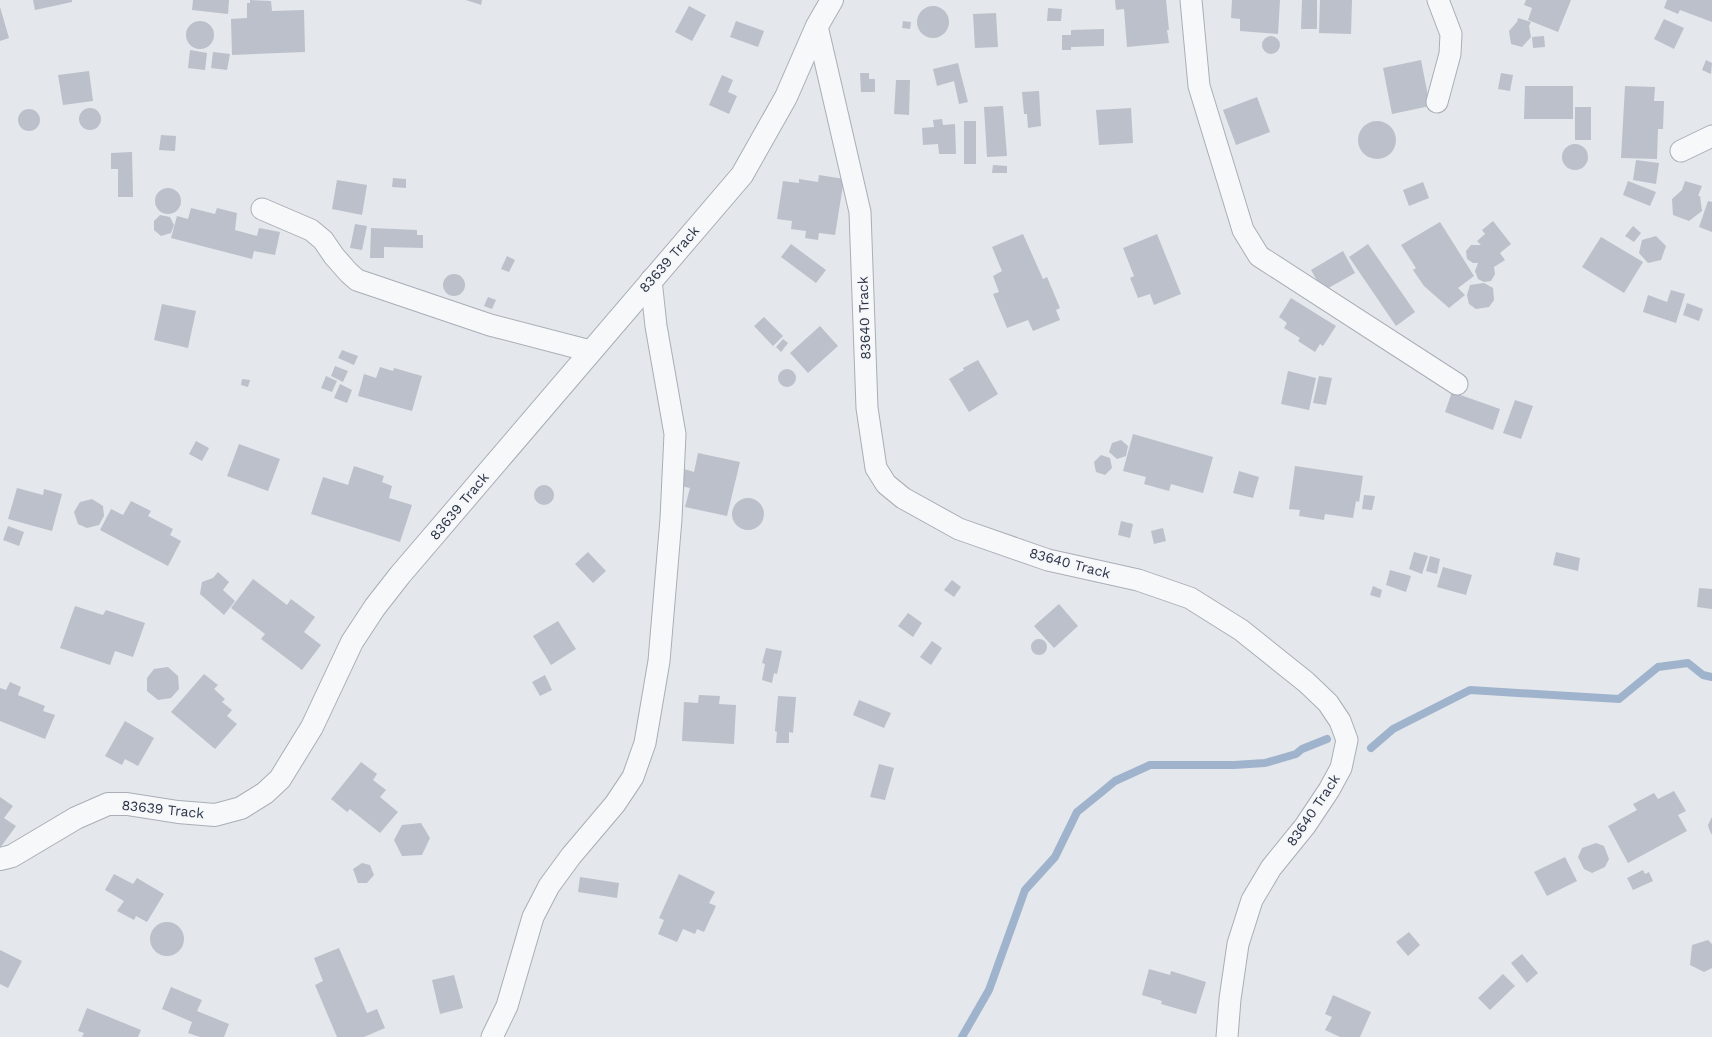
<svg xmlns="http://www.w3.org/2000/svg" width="1712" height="1037" font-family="'Work Sans',sans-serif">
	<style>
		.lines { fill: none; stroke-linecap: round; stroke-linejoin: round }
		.stream { stroke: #9fb4cc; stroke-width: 8 }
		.building { fill: #bbc0ca }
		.minor-casing { stroke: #a9aeb7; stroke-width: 23 }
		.tertiary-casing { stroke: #a9aeb7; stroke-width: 24 }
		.minor { stroke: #f7f8fa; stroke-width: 21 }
		.tertiary { stroke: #f7f8fa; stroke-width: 22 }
		.labels { text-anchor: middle; stroke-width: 3; stroke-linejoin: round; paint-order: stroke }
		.street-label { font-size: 14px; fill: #2b3445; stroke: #f4f6f9 }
	</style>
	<rect width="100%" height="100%" fill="#e4e7ec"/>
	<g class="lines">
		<!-- stream -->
		<path class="stream" d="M1371 748 1393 729 1470 690 1619 699 1658 667 1688 663 1703 675 1712 677
			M962 1037 989 990 1025 890 1055 857 1077 812 1103 791 1115 781 1150 765H1234L1265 763 1296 754 1302 749 1327 739"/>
	</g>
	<!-- building -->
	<path class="building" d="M33 0H72V2L35 10Z
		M193 0H229L228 14 192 10Z
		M250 0 271 1 272 11 304 10 305 52 232 55 231 19 247 18V3H250Z
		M466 0H482L481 5Z
		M1115 0H1166L1169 30H1167L1169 43 1127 47 1124 9 1116 10Z
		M1232 0H1280L1278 34 1240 31V19L1231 18Z
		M1302 0H1317V29H1301Z
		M1320 0H1352L1351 34 1319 33Z
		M1526 0H1571L1558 32 1528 20 1532 8 1524 5Z
		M1667 0H1712V22L1680 10 1678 14 1664 8Z
		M689 6 706 15 692 41 675 32Z
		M917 22a16 16 0 1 1 32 0a16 16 0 1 1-32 0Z
		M0 7 9 38 0 41Z
		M1048 8 1062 9 1061 21H1047Z
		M996 13 998 47 975 48 973 14Z
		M1518 18 1531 22 1529 26 1531 37 1522 47 1511 44 1509 31 1517 22Z
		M1664 19 1684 28 1674 49 1654 39Z
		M736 21 764 31 758 47 730 37Z
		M903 21 911 22 910 29 902 28Z
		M186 35a14 14 0 1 1 28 0a14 14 0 1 1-28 0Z
		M1104 29V46L1071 47V50H1062V35H1071V30Z
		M1544 36 1545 47 1533 48 1532 37Z
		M1262 45a9 9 0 1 1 18 0a9 9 0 1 1-18 0Z
		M190 50 207 53 205 70 188 68Z
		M213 52 230 54 227 70 211 68Z
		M1421 60 1430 106 1392 114 1383 68Z
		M1706 60 1712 63 1711 74 1702 70Z
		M958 63 968 102 959 104 954 81 937 86 933 69Z
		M89 71 93 101 63 105 58 75Z
		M860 73H869V79H875V92H861Z
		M1501 73 1513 75 1510 91 1498 89Z
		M722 75 733 80 728 92 737 96 729 114 709 105Z
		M896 80H910L909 115 894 114Z
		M1525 86H1573V119H1524Z
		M1625 86 1655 87 1654 101H1664L1663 129H1658L1657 159 1621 158Z
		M1039 91 1041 126 1028 128 1027 114H1024L1022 92Z
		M1257 97 1270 132 1236 145 1223 110Z
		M1003 106 1007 156 987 157 984 107Z
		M1575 107H1591V140H1575Z
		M1131 108 1133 143 1099 145 1096 110Z
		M79 119a11 11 0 1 1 22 0a11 11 0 1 1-22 0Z
		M18 120a11 11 0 1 1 22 0a11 11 0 1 1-22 0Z
		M942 119 943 125 955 124 956 154H939L938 144 923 145 922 128 934 127 933 120Z
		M1358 140a19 19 0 1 1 38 0a19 19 0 1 1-38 0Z
		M964 121H976V164H964Z
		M161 135 176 136 175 151 159 150Z
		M1562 157a13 13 0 1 1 26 0a13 13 0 1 1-26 0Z
		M132 152 133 197H118V169H111V153Z
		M1636 160 1659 163 1656 184 1633 180Z
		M993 165 1007 166V173H992Z
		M819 175 844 179 835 235 819 233 818 240 805 238 806 231 791 229 792 221 777 219 783 181 799 183V179L818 182Z
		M393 178 406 179V188L392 187Z
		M337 180 367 185 362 215 332 209Z
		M1628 181 1656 192 1650 206 1623 195Z
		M1685 181 1702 186 1698 196H1700L1702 211 1689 221 1673 215 1672 199 1682 190Z
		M1423 182 1429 198 1409 206 1403 190Z
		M155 201a13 13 0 1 1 26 0a13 13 0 1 1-26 0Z
		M1708 201 1712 202V232L1699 227Z
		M191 208 215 214 217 208 237 213 235 230 257 236 259 228 280 232 275 255 254 251 252 259 171 238 177 216 188 219Z
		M160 215 170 217 174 225 171 233 161 236 154 230V221Z
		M1493 221 1511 244 1500 253 1505 260 1494 267 1495 274 1491 281 1484 282 1478 279 1475 271 1478 263H1473L1467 259 1466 251 1471 245H1481L1477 241 1485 234 1482 230Z
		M1440 222 1474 276 1458 288 1465 295 1449 308 1424 286 1413 270 1416 268 1401 245Z
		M355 224 367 226 362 250 350 248Z
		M1633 226 1641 233 1634 242 1625 236Z
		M371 228 417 230V235H423V248L384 247V258H370Z
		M1023 234 1043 279 1047 277 1060 308 1056 310 1060 320 1033 331 1028 320 1007 328 993 294 999 292 993 276 1002 271 992 247Z
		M1157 234 1181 294 1154 305 1150 294 1138 298 1130 278 1134 276 1123 248Z
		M1656 236 1666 246 1661 260 1648 263 1639 253 1642 240Z
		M1601 237 1643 262 1624 293 1582 267Z
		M791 244 826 270 816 283 781 257Z
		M1368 244 1415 312 1396 326 1349 257Z
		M1343 251 1355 273 1323 291 1311 270Z
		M507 256 515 260 509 272 501 269Z
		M443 285a11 11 0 1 1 22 0a11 11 0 1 1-22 0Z
		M1484 283 1493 288 1494 300 1489 307 1476 309 1469 304 1467 295 1470 285Z
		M1671 290 1685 294 1676 323 1643 312 1648 295 1667 302Z
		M488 297 496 300 492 309 484 306Z
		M1291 298 1336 326 1323 346 1320 344 1315 352 1298 341 1300 338 1284 328 1287 323 1279 317Z
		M1687 303 1703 309 1699 321 1683 315Z
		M162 304 196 311 188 348 154 340Z
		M764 317 783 336 773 346 754 326Z
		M820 326 838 346 808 373 790 353Z
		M783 339 788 343 781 352 776 347Z
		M342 350 358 356 354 365 338 358Z
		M978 360 998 394 969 412 949 379 964 370 963 368Z
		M335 366 348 371 343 382 331 376Z
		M380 367 393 371 394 368 422 376 412 411 358 396 364 374 376 378Z
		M778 378a9 9 0 1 1 18 0a9 9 0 1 1-18 0Z
		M1288 371 1316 378 1309 410 1281 404Z
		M326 376 337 381 332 392 321 388Z
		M1319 376 1332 378 1326 405 1313 403Z
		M242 379 250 380 248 387 241 385Z
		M340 384 352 390 347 403 334 398Z
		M1452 392 1500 409 1493 430 1445 412Z
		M1515 400 1533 406 1521 439 1503 433Z
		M1133 434 1213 457 1203 493 1171 484 1169 491 1144 484 1146 477 1123 471Z
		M1121 440 1128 446 1126 456 1117 459 1109 452 1112 443Z
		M196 441 209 448 202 461 189 454Z
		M239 444 280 459 268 491 227 476Z
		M698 453 740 462 727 516 685 507 690 488 681 486 684 469 694 472Z
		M1101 455 1110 458 1112 468 1105 475 1096 472 1094 462Z
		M354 466 384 476 382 482 392 486 389 498 412 505 400 542 311 514 323 477 348 485Z
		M1295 466 1363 476 1359 502 1356 501 1353 518 1325 514 1324 520 1299 516 1300 510 1289 509Z
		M1239 471 1259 477 1253 498 1233 493Z
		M534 495a10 10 0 1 1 20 0a10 10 0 1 1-20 0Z
		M17 488 43 495 44 489 62 494 52 531 8 519Z
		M1364 495 1375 496 1372 510 1362 509Z
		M732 514a16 16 0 1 1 32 0a16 16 0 1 1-32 0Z
		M92 499 103 506 104 516 99 525 87 528 78 524 74 512 80 502Z
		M131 501 151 511 148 516 173 529 170 535 181 541 168 566 100 530 111 509 123 515Z
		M1121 521 1133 524 1130 538 1118 535Z
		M8 526 24 532 19 546 3 540Z
		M1163 528 1166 541 1154 544 1151 531Z
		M588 552 606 571 593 583 575 564Z
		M1414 552 1428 556 1422 574 1409 569Z
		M1556 552 1580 558 1578 571 1553 565Z
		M1430 556 1440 559 1437 574 1426 571Z
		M1443 567 1472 575 1466 595 1437 587Z
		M1390 570 1411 576 1406 592 1386 585Z
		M218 572 229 582 223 590 235 601 224 615 200 594 202 582 213 578Z
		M253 579 287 605 291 599 315 617 304 632 321 645 302 670 261 639 265 634 231 608Z
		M952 580 961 587 954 597 944 590Z
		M1373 586 1382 590 1380 598 1370 595Z
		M1699 588 1712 589V609L1697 607Z
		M1059 604 1078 626 1054 648 1034 626Z
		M75 606 103 615 106 610 145 623 133 657 115 651 110 665 60 648Z
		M908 613 922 623 913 637 898 626Z
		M558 621 576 649 551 665 533 636Z
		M1031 647a8 8 0 1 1 16 0a8 8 0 1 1-16 0Z
		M932 641 942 648 931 665 920 657Z
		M766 648 782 651 777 674 774 673 772 683 762 680 765 664 762 663Z
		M168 667 178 676 179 689 171 698 158 700 147 691V678L154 669Z
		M204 674 218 685 214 689 225 699 222 702 232 710 227 716 237 724 215 749 171 712Z
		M545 675 552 690 540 696 532 682Z
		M10 682 21 687 18 695 45 706 43 711 55 715 45 739 0 721V688L6 690Z
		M699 695 720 696 719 704 736 705 734 744 682 741 684 702 698 703Z
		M778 696 796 697 793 733 789 732V743H776L777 732 775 731Z
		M859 700 891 713 884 728 853 715Z
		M125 721 154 738 138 766 125 759 122 765 105 756Z
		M361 762 377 774 373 780 386 790 380 797 398 812 380 833 350 809 347 812 331 799Z
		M879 764 894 768 885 800 870 797Z
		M1674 791 1686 811 1678 815 1687 831 1628 863 1608 826 1637 810 1633 804 1654 793 1658 799Z
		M0 797 13 806 4 818 16 826 0 848Z
		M1712 817V835L1709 829 1708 825Z
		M421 823 430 838 422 855 402 856 394 840 402 825Z
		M1596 843 1604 846 1609 859 1605 867 1592 873 1584 869 1578 857 1582 848Z
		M1565 857 1577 881 1547 896 1534 872Z
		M362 863 370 865 374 875 367 883H358L353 869Z
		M1643 870 1645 874 1649 872 1653 881 1633 890 1627 878Z
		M114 874 133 884 137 878 164 894 147 922 136 916 134 920 117 911 124 901 105 890Z
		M679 874 715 892 709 903 716 906 704 932 697 929 695 934 683 929 677 942 658 934 664 920 659 918Z
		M580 877 619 883 617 898 578 892Z
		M150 939a17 17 0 1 1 34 0a17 17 0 1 1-34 0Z
		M1409 932 1420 945 1408 956 1396 942Z
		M1708 940 1712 944V968L1704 972 1690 965 1692 945Z
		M339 948 367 1013 377 1009 385 1028 364 1037H337L315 985 323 981 314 958Z
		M0 950 22 961 8 988 0 984Z
		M1522 954 1538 973 1527 983 1511 963Z
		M1149 969 1170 975 1171 971 1206 982 1196 1014 1161 1004 1162 1001 1142 995Z
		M1503 974 1515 986 1490 1010 1478 998Z
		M454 975 463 1008 440 1014 432 980Z
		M171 987 202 1000 197 1011 229 1024 224 1037H200L188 1033 192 1022 162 1009Z
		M1333 995 1371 1012 1360 1037H1340L1325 1030 1332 1017 1325 1014Z
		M87 1008 141 1030 138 1037H82L84 1033 78 1031Z"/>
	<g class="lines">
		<!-- minor casing -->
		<g class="minor-casing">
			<path id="minor" d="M1191 0 1199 86 1243 230 1259 256 1457 384
				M817 26 860 212 867 408 876 468 886 484 903 498 959 529 1048 560 1138 580 1190 598 1241 630 1306 682 1328 703 1340 721 1347 740 1341 768 1329 790 1305 826 1271 868 1252 900 1238 944 1230 999 1227 1037
				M1437 102 1450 54 1451 34 1438 0
				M1681 151 1712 136
				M262 209 311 230 323 240 334 256 349 273 357 280 490 325 590 351
				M492 1037 507 1006 533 917 549 886 571 856 615 804 633 777 645 743 659 661 671 519 675 434 656 326 651 280"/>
		</g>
		<!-- tertiary casing -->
		<g class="tertiary-casing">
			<path id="tertiary" d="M0 859 12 856 76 818 108 804H127L178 812 215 815 241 808 265 793 280 779 312 727 352 642 375 607 400 575 742 175 786 97 817 26 832 0"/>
		</g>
		<!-- minor -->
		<use href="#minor" class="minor"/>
		<!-- tertiary -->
		<use href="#tertiary" class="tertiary"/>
	</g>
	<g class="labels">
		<!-- street labels -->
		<g class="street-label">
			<text transform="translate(669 259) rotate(-49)" y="5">83639 Track</text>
			<text transform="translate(864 318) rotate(-92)" y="5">83640 Track</text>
			<text transform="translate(459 506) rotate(-50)" y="5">83639 Track</text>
			<text transform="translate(1070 563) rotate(15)" y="5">83640 Track</text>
			<text transform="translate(163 809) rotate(6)" y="5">83639 Track</text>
			<text transform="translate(1313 810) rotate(-56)" y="5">83640 Track</text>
		</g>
	</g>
</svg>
